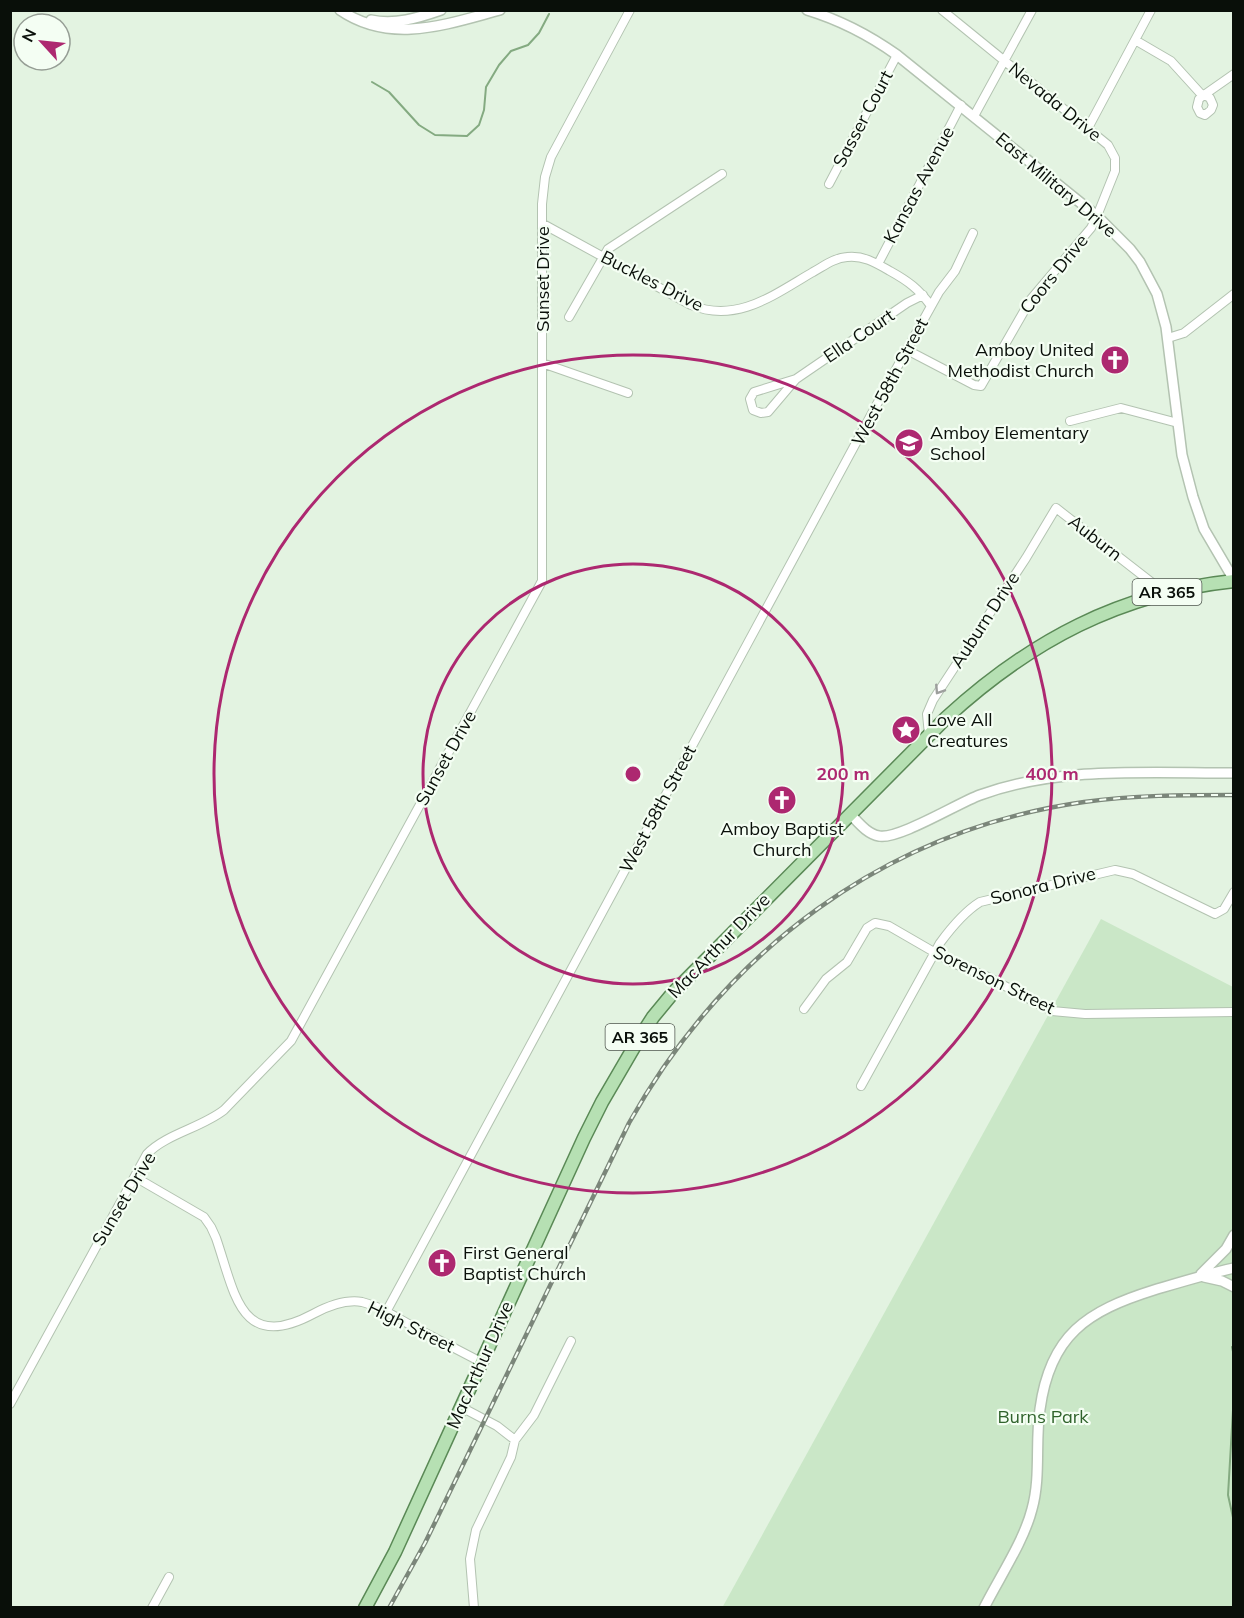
<svg xmlns="http://www.w3.org/2000/svg" width="1244" height="1618" font-family="Mulish,sans-serif">
	<style>
		.green { fill: #cae7c7 }
		.lines { fill: none; stroke-linecap: round; stroke-linejoin: round }
		.stream { stroke: #84aa81; stroke-width: 2 }
		.minor-casing { stroke: #b3c3b1; stroke-width: 10 }
		.tertiary-casing { stroke: #b3c3b1; stroke-width: 12 }
		.primary-casing { stroke: #5a8956; stroke-width: 15 }
		.minor { stroke: #fff; stroke-width: 8 }
		.tertiary { stroke: #fff; stroke-width: 9 }
		.primary { stroke: #b6e0b3; stroke-width: 12 }
		.rail-casing { stroke: #7b867a; stroke-width: 4.5 }
		.rail { stroke: #f4fef3; stroke-width: 2; stroke-dasharray: 7; stroke-linecap: butt }
		.oneway { stroke: #9d9f9d }
		.ring { fill: none; stroke: #ad2870; stroke-width: 3 }
		.labels { text-anchor: middle; stroke-width: 4.5; stroke-linejoin: round; paint-order: stroke }
		.shield { fill: #f4fef3; stroke: #50574f; stroke-width: 1.5 }
		.shield-label { font-size: 16px; font-weight: bold; fill: #090f09 }
		.street-label { font-size: 18px; fill: #090f09; stroke: #f4fef3 }
		.poi-label { font-size: 18px; fill: #090f09; stroke: #f4fef3; text-anchor: start }
		.park-label { font-size: 18px; fill: #30632c; stroke: #f4fef3 }
		.centre { fill: #ad2870; stroke: #f4fef3; stroke-width: 3 }
		.ring-label { font-size: 18px; text-anchor: middle; font-weight: bold; fill: #ad2870; stroke: #f4fef3; stroke-width: 4.5; stroke-linejoin: round; paint-order: stroke }
	</style>
	<rect width="100%" height="100%" fill="#e3f3e1"/>
	<!-- green -->
	<path class="green" d="M1101 919 1233 987V1607L722 1608Z"/>
	<g class="lines">
		<!-- stream -->
		<path class="stream" d="M372 82 389 92 419 125 435 135 467 136 479 125 484 110 486 87 499 65 511 51 528 45 539 33 549 14
			M1232 1347 1234 1356
			M1234 1393 1228 1495 1234 1522"/>
		<!-- minor casing -->
		<g class="minor-casing">
			<path id="minor" d="M1135 40 1171 61 1201 94 1204 95 1234 74
				M1204 95 1210 98 1213 105 1211 110 1205 115 1200 113 1197 107 1199 99Z
				M974 116 1032 10
				M1088 128 1151 10
				M829 184 897 55
				M543 224 691 305C737 324 775 294 813 272 824 266 834 258 847 257 863 255 876 263 890 271 908 281 919 289 931 306
				M878 264 961 105
				M569 317 608 249 722 174
				M1168 338 1184 333 1234 294
				M907 350 974 385 981 386 1031 299 1091 228 1097 216 1115 171V158L1108 145 942 10
				M542 363 628 393
				M796 379 907 303 923 295
				M796 379 768 412 761 413 753 410 750 399 754 392Z
				M1070 421 1121 408 1178 423
				M929 735 927 714 933 700 1026 558 1056 508 1151 582 1158 594
				M804 1009 826 979 847 962 867 928 875 923 889 926 953 963 988 977 1052 1011 1085 1014 1234 1012
				M861 1086 940 943C951 928 964 912 980 902L1115 870 1133 874 1215 914 1224 909 1234 892
				M135 1177 204 1217 211 1227 216 1238C235 1293 240 1353 313 1314 328 1306 345 1299 362 1302 379 1306 396 1317 412 1326 435 1338 458 1350 481 1362
				M386 1312 890 380 939 292 955 271 973 233
				M10 1404 147 1154C166 1134 201 1128 224 1110L291 1041 542 581V204L545 177 551 157 630 10
				M461 1407 497 1426 515 1440
				M152 1608 169 1577
				M474 1608 470 1559 476 1530 511 1457 515 1440 534 1415 571 1341"/>
		</g>
		<!-- tertiary casing -->
		<g class="tertiary-casing">
			<path id="tertiary" d="M340 10C391 45 447 24 500 10
				M807 10C840 20 869 35 897 55L1097 216 1130 249 1140 262 1157 294 1166 327 1182 455 1193 497 1204 529 1234 580
				M371 20C395 25 418 18 441 10
				M850 814C858 822 867 834 879 836 898 840 958 803 980 795 1060 766 1149 773 1234 773
				M1201 1274 1226 1249 1234 1235
				M1204 1277 1222 1281 1234 1287
				M984 1608C999 1578 1024 1541 1032 1509 1041 1477 1035 1442 1040 1409 1050 1335 1087 1311 1154 1290 1181 1282 1207 1274 1234 1268"/>
		</g>
		<!-- primary casing -->
		<g class="primary-casing">
			<path id="primary" d="M365 1608 395 1552 584 1138 602 1102 637 1042 653 1017 672 994 946 718C1030 641 1120 593 1234 581"/>
		</g>
		<!-- minor -->
		<use href="#minor" class="minor"/>
		<!-- tertiary -->
		<use href="#tertiary" class="tertiary"/>
		<!-- primary -->
		<use href="#primary" class="primary"/>
		<!-- rail casing -->
		<g class="rail-casing">
			<path id="rail" d="M389 1608 425 1543 629 1123C726 950 886 830 1084 802 1134 795 1183 795 1234 795"/>
		</g>
		<!-- rail -->
		<use href="#rail" class="rail"/>
	</g>
	<!-- one-way arrows -->
	<defs><path id="oneway-chevron" d="M-2-3.5L2.5 0L-2 3.5" fill="none" stroke-width="1.6" stroke-linecap="round" stroke-linejoin="round" transform="scale(1.5)"/></defs>
	<use class="oneway" href="#oneway-chevron" transform="translate(939 690) rotate(123)"/>
	<!-- distance rings -->
	<g class="ring">
		<circle cx="633" cy="774" r="210"/>
		<circle cx="633" cy="774" r="419"/>
	</g>
	<!-- icons -->
	<defs>
		<g id="church-disc" transform="scale(1.5)"><circle r="9.5" fill="#ad2870" stroke="#f4fef3"/><path d="M-1.2-6h2.4v3.5h3.3v2.4h-3.3V6h-2.4V-.1h-3.3v-2.4h3.3Z" fill="#fff"/></g>
		<g id="school-disc" transform="scale(1.5)"><circle r="9.5" fill="#ad2870" stroke="#f4fef3"/><path d="M0-5L7-2L0 1L-7-2ZM-4 1L0 2.5L4 1V4Q0 6-4 4Z" fill="#fff"/></g>
		<g id="sight-disc" transform="scale(1.5)"><circle r="9.5" fill="#ad2870" stroke="#f4fef3"/><path d="M0-6L1.8-2.2L6-1.7L2.9 1.2L3.7 5.4L0 3.3L-3.7 5.4L-2.9 1.2L-6-1.7L-1.8-2.2Z" fill="#fff"/></g>
	</defs>
	<g fill-rule="evenodd">
		<use href="#church-disc" x="1115" y="360"/>
		<use href="#school-disc" x="909" y="443"/>
		<use href="#sight-disc" x="906" y="730"/>
		<use href="#church-disc" x="782" y="800"/>
		<use href="#church-disc" x="442" y="1263"/>
	</g>
	<g class="labels">
		<!-- shield labels -->
		<g class="shield">
			<rect x="1132.5" y="579" width="69" height="26" rx="4.5"/>
			<rect x="605.5" y="1024" width="69" height="26" rx="4.5"/>
		</g>
		<g class="shield-label">
			<text x="1167" y="598">AR 365</text>
			<text x="640" y="1043">AR 365</text>
		</g>
		<!-- street labels -->
		<g class="street-label">
			<text transform="translate(1055 102) rotate(39)" y="6">Nevada Drive</text>
			<text transform="translate(863 119) rotate(-62)" y="6">Sasser Court</text>
			<text transform="translate(919 185) rotate(-62)" y="6">Kansas Avenue</text>
			<text transform="translate(1056 185) rotate(40)" y="6">East Military Drive</text>
			<text transform="translate(1054 274) rotate(-51)" y="6">Coors Drive</text>
			<text transform="translate(543 279) rotate(-90)" y="6">Sunset Drive</text>
			<text transform="translate(652 281) rotate(27)" y="6">Buckles Drive</text>
			<text transform="translate(859 336) rotate(-34)" y="6">Ella Court</text>
			<text transform="translate(890 382) rotate(-62)" y="6">West 58th Street</text>
			<text transform="translate(1095 538) rotate(38)" y="6">Auburn</text>
			<text transform="translate(985 620) rotate(-57)" y="6">Auburn Drive</text>
			<text transform="translate(446 758) rotate(-61)" y="6">Sunset Drive</text>
			<text transform="translate(658 809) rotate(-62)" y="6">West 58th Street</text>
			<text transform="translate(1043 886) rotate(-14)" y="6">Sonora Drive</text>
			<text transform="translate(719 946) rotate(-46)" y="6">MacArthur Drive</text>
			<text transform="translate(994 980) rotate(26)" y="6">Sorenson Street</text>
			<text transform="translate(124 1199) rotate(-59)" y="6">Sunset Drive</text>
			<text transform="translate(411 1327) rotate(26)" y="6">High Street</text>
			<text transform="translate(480 1365) rotate(-66)" y="6">MacArthur Drive</text>
		</g>
		<!-- poi labels -->
		<g class="poi-label">
			<text x="1094" y="356" text-anchor="end">Amboy United<tspan x="1094" dy="21">Methodist Church</tspan></text>
			<text x="930" y="439">Amboy Elementary<tspan x="930" dy="21">School</tspan></text>
			<text x="927" y="726">Love All<tspan x="927" dy="21">Creatures</tspan></text>
			<text x="782" y="835" text-anchor="middle">Amboy Baptist<tspan x="782" dy="21">Church</tspan></text>
			<text x="463" y="1259">First General<tspan x="463" dy="21">Baptist Church</tspan></text>
		</g>
		<!-- park labels -->
		<g class="park-label">
			<text x="1043" y="1423">Burns Park</text>
		</g>
	</g>
	<circle cx="633" cy="774" r="9" class="centre"/>
	<g class="ring-label">
		<text x="843" y="780">200 m</text>
		<text x="1052" y="780">400 m</text>
	</g>
	<!-- border -->
	<rect width="1244" height="1618" fill="none" stroke="#090f09" stroke-width="24"/>
	<!-- north arrow -->
	<g transform="translate(42 42) rotate(297)"><circle r="28" fill="#f4fef3" stroke="#969e95" stroke-width="1.5"/>
	<path d="M0-4.5L10 22L0 15L-10 22Z" fill="#ad2870"/>
	<text y="-9" font-size="16" font-weight="bold" text-anchor="middle" fill="#090f09">N</text>
	</g>
</svg>
